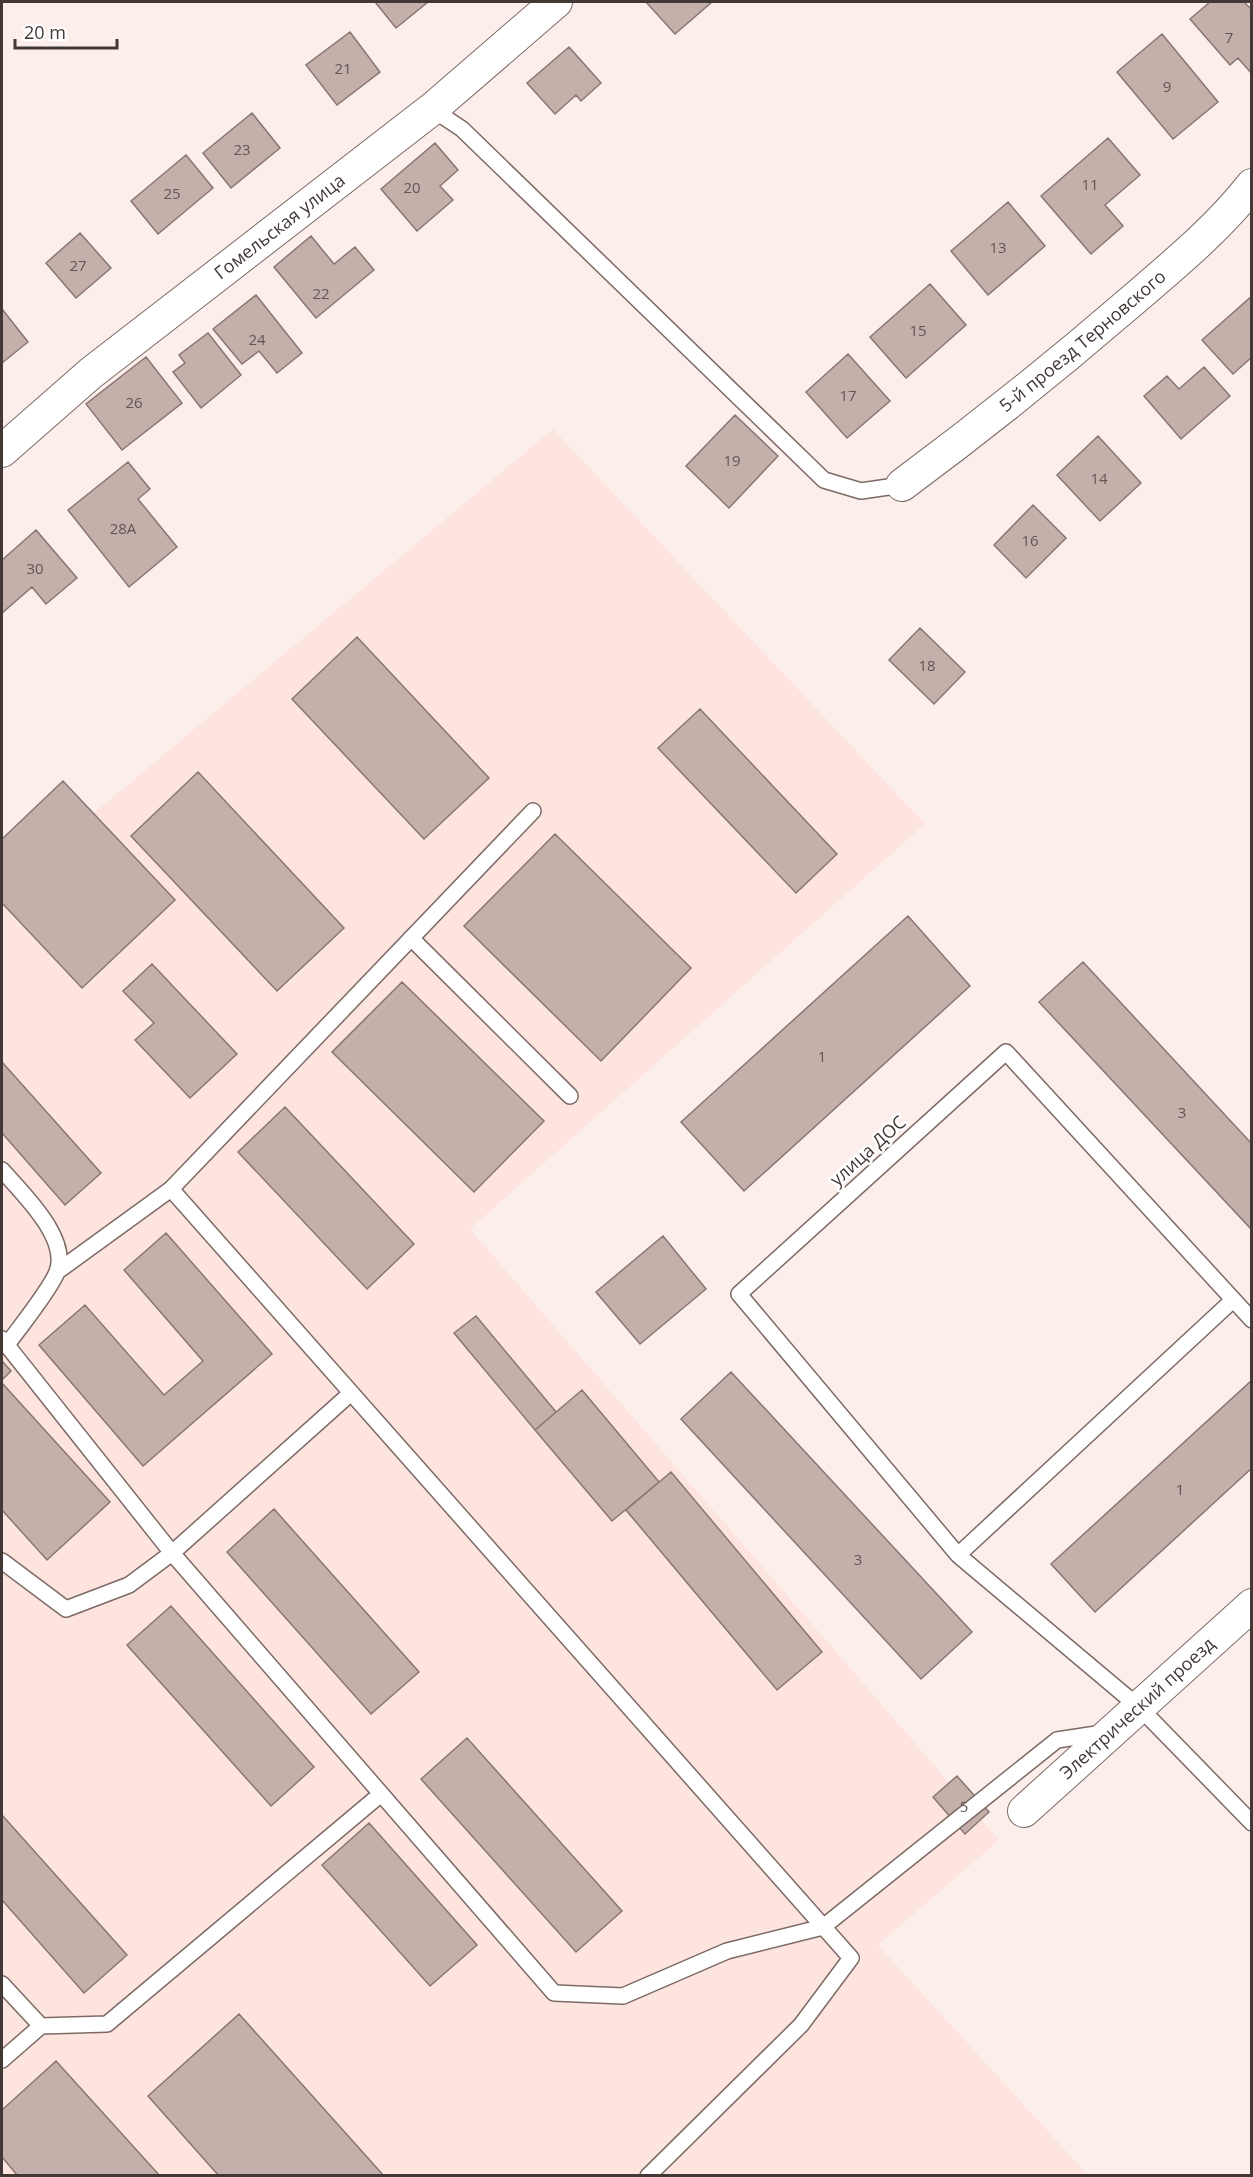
<svg xmlns="http://www.w3.org/2000/svg" width="1253" height="2177" font-family="'Open Sans',sans-serif">
	<style>
		.built { fill: #fde4de }
		.building { fill: #c4afaa; stroke: #8a7671; stroke-width: 1.5 }
		.lines { fill: none; stroke-linecap: round; stroke-linejoin: round }
		.lane-casing { stroke: #7d6a65; stroke-width: 18 }
		.street-casing { stroke: #7d6a65; stroke-width: 34 }
		.lane { stroke: #fff; stroke-width: 15 }
		.street { stroke: #fff; stroke-width: 32 }
		.labels { text-anchor: middle; stroke-width: 5; stroke-linejoin: round; paint-order: stroke }
		.number-label { font-size: 15px; fill: #625654 }
		.street-label { font-size: 18px; fill: #423937; stroke: #fff }
	</style>
	<rect width="100%" height="100%" fill="#fcefeb"/>
	<!-- built -->
	<path class="built" d="M553 429 925 824 470 1229 999 1840 878 1945 1088 2175 2 2176V890Z"/>
	<!-- building -->
	<path class="building" d="M375 2H428L396 28Z
		M646 2H712L675 34Z
		M1210 2H1244L1252 10V74L1238 58 1230 65 1190 19Z
		M350 32 380 72 337 105 306 65Z
		M1162 34 1218 102 1173 139 1117 72Z
		M569 47 601 83 581 101 576 95 555 114 527 83Z
		M252 113 280 148 231 188 203 153Z
		M1108 138 1140 175 1105 205 1123 226 1091 254 1041 196Z
		M435 143 458 170 440 186 453 200 417 231 381 189Z
		M186 155 213 188 158 234 131 201Z
		M1008 202 1045 246 988 295 951 251Z
		M80 233 111 268 76 298 46 263Z
		M311 236 334 264 355 247 374 270 316 318 274 267Z
		M930 284 966 325 906 378 870 337Z
		M256 295 302 353 277 373 259 351 242 364 213 329Z
		M1252 296V357L1233 374 1202 340Z
		M2 309 28 342 2 363Z
		M208 333 241 375 201 408 173 372 185 363 179 355Z
		M848 354 890 401 847 438 806 392Z
		M146 357 182 403 122 450 86 404Z
		M1204 367 1230 396 1181 439 1144 396 1167 376 1179 389Z
		M735 415 778 456 729 508 686 466Z
		M1098 436 1141 483 1100 521 1057 475Z
		M128 462 150 489 138 499 177 547 129 587 68 510Z
		M1033 505 1066 538 1026 578 994 545Z
		M36 530 77 578 46 604 32 587 2 613V560Z
		M920 628 965 672 934 704 889 660Z
		M357 637 489 778 424 839 292 699Z
		M700 709 837 854 796 893 658 748Z
		M198 772 344 928 277 991 131 836Z
		M63 781 175 900 82 988 2 903V839Z
		M555 834 691 968 601 1061 464 926Z
		M908 916 970 986 744 1191 681 1122Z
		M1083 962 1252 1144V1230L1039 1002Z
		M152 964 237 1054 190 1098 135 1040 154 1023 123 991Z
		M402 982 544 1121 474 1192 332 1052Z
		M2 1062 101 1173 65 1205 2 1133Z
		M285 1107 414 1244 367 1289 238 1152Z
		M166 1233 272 1354 143 1466 39 1345 85 1305 164 1395 203 1361 124 1270Z
		M663 1236 706 1289 640 1344 596 1292Z
		M476 1316 556 1412 535 1430 454 1333Z
		M2 1361 11 1371 2 1380Z
		M731 1372 972 1632 921 1679 681 1419Z
		M1251 1381 1252 1468 1095 1612 1051 1564Z
		M2 1383 110 1502 47 1560 2 1510Z
		M582 1390 659 1482 612 1521 535 1430Z
		M671 1472 822 1652 777 1690 626 1510Z
		M274 1509 419 1672 371 1714 227 1552Z
		M171 1606 314 1767 271 1806 127 1645Z
		M467 1738 622 1911 576 1952 421 1779Z
		M957 1776 989 1812 965 1834 933 1797Z
		M2 1815 127 1955 84 1993 2 1900Z
		M369 1823 477 1945 430 1986 322 1865Z
		M239 2014 384 2176H219L148 2096Z
		M56 2061 160 2176H18L2 2157V2110Z"/>
	<g class="lines">
		<!-- lane casing -->
		<g class="lane-casing">
			<path id="lane" d="M432 109 462 129 824 480 861 491 902 485
				M533 811 171 1189 851 1958 801 2025 648 2176
				M411 938 570 1096
				M2 1170C22 1193 70 1238 57 1272 50 1290 19 1328 7 1345
				M58 1271 171 1189
				M1233 1300 958 1555 1140 1708 1252 1823
				M2 1339 172 1553 351 1393
				M958 1555 739 1294 1006 1052 1252 1320
				M2 1561 66 1609 129 1585 172 1553 554 1993 623 1996 727 1951 823 1927 1057 1740 1103 1733
				M2 1984 41 2026
				M2 2060 41 2026 107 2024 381 1794"/>
		</g>
		<!-- street casing -->
		<g class="street-casing">
			<g id="street">
				<path id="s1" d="M2 451 91 373 432 109 556 2"/>
				<path id="s2" d="M902 485C979 428 1054 368 1127 305 1170 268 1217 230 1252 185"/>
				<path id="s3" d="M1024 1811 1252 1605"/>
			</g>
		</g>
		<!-- lane -->
		<use href="#lane" class="lane"/>
		<!-- street -->
		<use href="#street" class="street"/>
	</g>
	<g class="labels">
		<!-- number labels -->
		<g class="number-label">
			<text x="1229" y="43">7</text>
			<text x="343" y="74">21</text>
			<text x="1167" y="92">9</text>
			<text x="242" y="155">23</text>
			<text x="1090" y="190">11</text>
			<text x="412" y="193">20</text>
			<text x="172" y="199">25</text>
			<text x="998" y="253">13</text>
			<text x="78" y="271">27</text>
			<text x="321" y="299">22</text>
			<text x="918" y="336">15</text>
			<text x="257" y="345">24</text>
			<text x="848" y="401">17</text>
			<text x="134" y="408">26</text>
			<text x="732" y="466">19</text>
			<text x="1099" y="484">14</text>
			<text x="123" y="534">28А</text>
			<text x="1030" y="546">16</text>
			<text x="35" y="574">30</text>
			<text x="927" y="671">18</text>
			<text x="822" y="1062">1</text>
			<text x="1182" y="1118">3</text>
			<text x="1180" y="1495">1</text>
			<text x="858" y="1565">3</text>
			<text x="964" y="1812">5</text>
		</g>
		<!-- street labels -->
		<g class="street-label">
			<text dy="6" stroke="none"><textPath href="#s1" startOffset="357">Гомельская улица</textPath></text>
			<text dy="6" stroke="none"><textPath href="#s2" startOffset="231">5-й проезд Терновского</textPath></text>
			<text transform="translate(868 1151) rotate(-42)" y="6">улица ДОС</text>
			<text dy="6" stroke="none"><textPath href="#s3" startOffset="153">Электрический проезд</textPath></text>
		</g>
	</g>
	<!-- border -->
	<rect width="1253" height="2177" fill="none" stroke="#423937" stroke-width="6"/>
	<!-- scale -->
	<path d="M15 39v9h102v-9" fill="none" stroke="#423937" stroke-width="3"/>
	<text x="24" y="39" font-size="18" fill="#423937" stroke="#ffffff" stroke-width="4.5" paint-order="stroke">20 m</text>
</svg>
